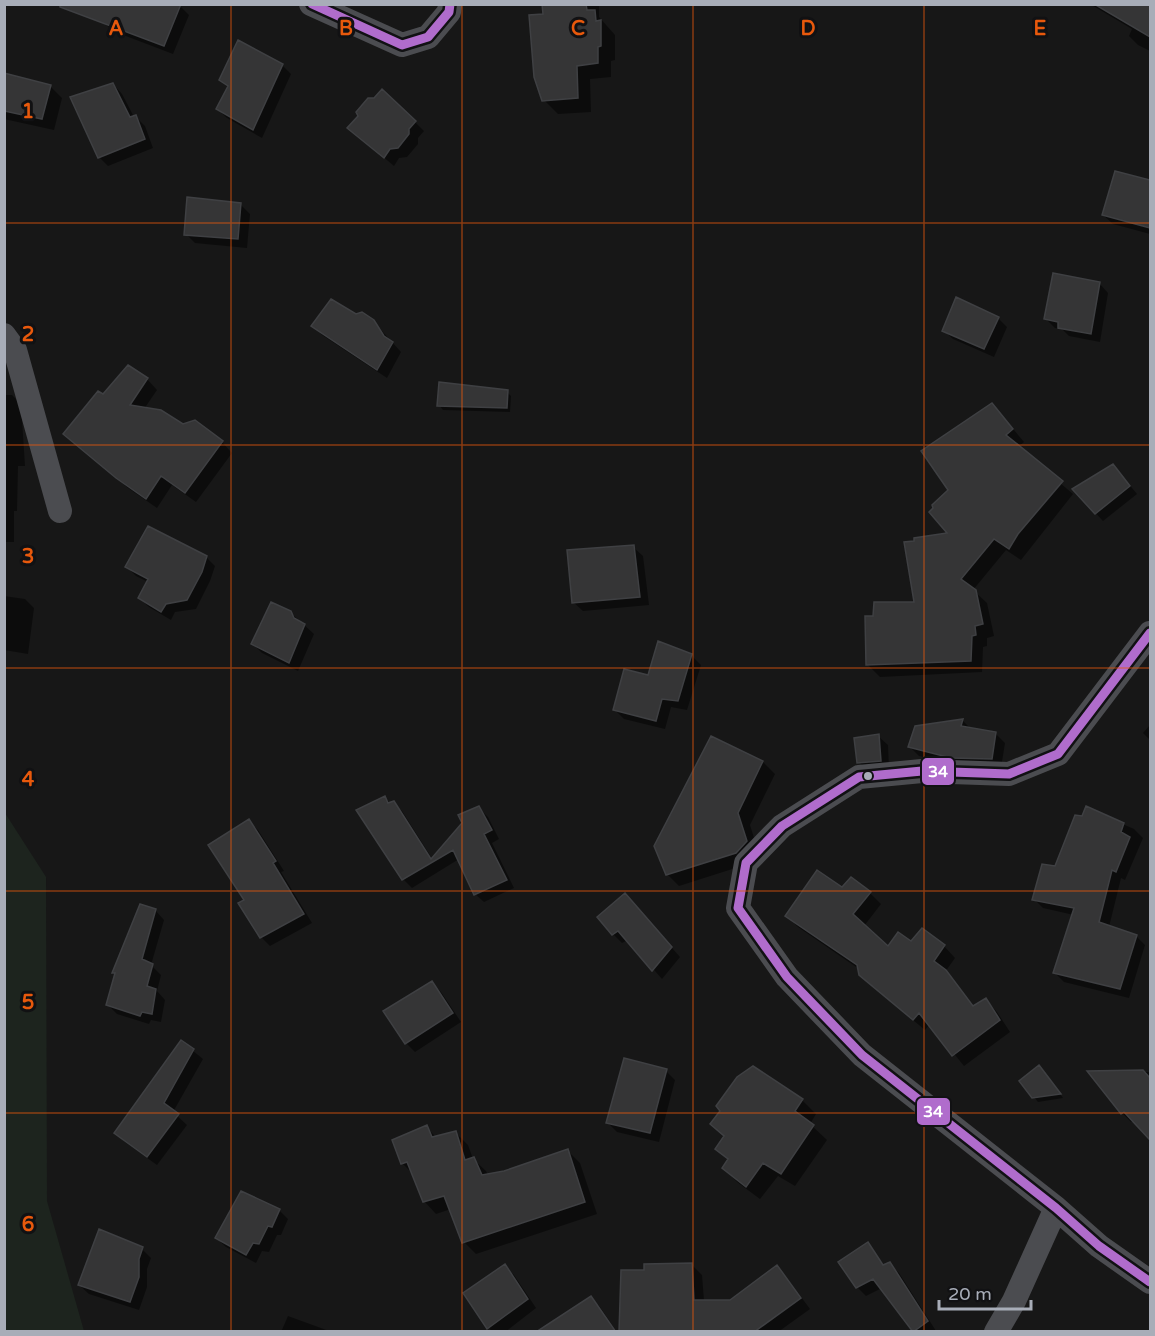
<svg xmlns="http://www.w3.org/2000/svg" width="1155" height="1336" font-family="'Varela Round',sans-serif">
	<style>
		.green { fill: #1d241e }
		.shadow { fill: #0007 }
		.building { fill: #353536; stroke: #3f4043; stroke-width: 1.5 }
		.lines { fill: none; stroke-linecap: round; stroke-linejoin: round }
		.minor { stroke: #4b4c50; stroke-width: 24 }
		.bus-1-casing { stroke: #111113; stroke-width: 14 }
		.bus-1 { stroke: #b06ccc; stroke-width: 9 }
		.grid { fill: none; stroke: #e8590c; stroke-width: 1.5; stroke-opacity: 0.55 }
		.bus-dot { fill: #a8adb8; stroke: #111113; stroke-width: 2 }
		.grid-label { font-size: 20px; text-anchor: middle; font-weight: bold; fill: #e8590c; stroke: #111113; stroke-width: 6; stroke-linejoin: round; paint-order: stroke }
		.line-badge { stroke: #111113; stroke-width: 2 }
		.badge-label { font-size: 16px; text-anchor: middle; font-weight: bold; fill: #fff }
	</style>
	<rect width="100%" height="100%" fill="#171717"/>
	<!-- green -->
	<path class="green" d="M5 813 46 877 47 1201 84 1331H5Z"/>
	<!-- shadow -->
	<path class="shadow" d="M74 4 180 6 189 15 173 54 118 33Z
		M544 4H599V17L615 35V60L611 61V77L590 79 591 112 558 114 544 100Z
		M1090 4H1150V51L1138 45 1129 36 1132 29Z
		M282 65 291 74 262 138 227 118 217 109 229 88 220 80Z
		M4 74 50 86 62 98 54 130 4 119Z
		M113 84 122 94 134 117H136L145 126 153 148 108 166 99 157Z
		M375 99 415 122 424 131 418 138V144L407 157 399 158 394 166 349 128Z
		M1116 172 1150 181V234L1113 224 1103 215Z
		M241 205 250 214 247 248 195 243 186 234Z
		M1099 283 1108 293 1100 342 1069 336 1062 329 1055 328 1046 319Z
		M355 315 373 321 401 352 387 378 322 335 313 325Z
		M998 318 1007 327 994 357 953 339 943 330Z
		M147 379 157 390 144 409 222 442 232 453 196 502 172 485 157 508 128 488 65 434 103 396Z
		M507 392 511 396 510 412 443 410 439 405Z
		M4 395H12L21 404 25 466H18L17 511H14V542H4Z
		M1003 417 1024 442 1018 447 1073 494 1021 560 1006 550 973 590 987 603 994 636 987 638V646L983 647 982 672 880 677 868 665 875 617 916 603 950 534 949 490Z
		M1113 465 1137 494 1103 521 1074 490Z
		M633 547 643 556 649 605 583 611 573 602Z
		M206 557 215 566 210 581 196 609 175 612 171 620 149 607 139 598 148 582 136 576 127 567Z
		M4 596 25 599 34 608 28 654 4 650Z
		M290 612 314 634 298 671 262 653 253 644Z
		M659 643 692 656 701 665 687 710 671 707 665 729 624 719 615 710 649 677Z
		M963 721 971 729 995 733 1005 743 1001 768 961 766 919 756 910 747 917 727Z
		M1150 725V740L1143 733Z
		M878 736 888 745 889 769 868 771 859 762Z
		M763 762 775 774 750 825 759 854 748 864 679 886 667 874Z
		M384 797 391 804 393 803 402 811 433 860 479 808 488 817 499 839 492 843 514 888 484 902 475 894 459 859 412 888 403 879Z
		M1086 808 1134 829 1143 838 1125 880 1121 878 1109 927 1136 936 1145 945 1129 998 1064 982 1055 973 1074 915 1043 908 1034 899 1056 868Z
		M248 821 258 830 284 871 281 872 312 923 270 946 261 937 246 900Z
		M842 889 870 893 881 904 864 926 888 948 912 943 944 946 955 958 945 972 975 1007 986 1000 997 1012 1010 1032 964 1066 930 1024 925 1030 872 986 859 969 798 927 787 916Z
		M625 895 680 957 662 979 628 940 622 943 613 934Z
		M155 910 164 920 151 965 161 975 157 991 165 1000 161 1022 151 1020 149 1024 117 1014 108 1005 116 975 114 973Z
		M432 983 441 992 461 1022 415 1052 406 1043 385 1012Z
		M182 1042 203 1059 173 1112 187 1125 157 1165 125 1142 116 1133Z
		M666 1071 675 1080 659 1142 617 1132 608 1123Z
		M1043 1071 1063 1098 1038 1102 1034 1097Z
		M1150 1072V1137L1134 1120 1131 1122 1122 1113 1090 1073Z
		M802 1100 816 1114 810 1124 827 1140 795 1186 778 1176 760 1199 737 1182 724 1168 729 1160 717 1148 725 1137 712 1124 722 1111Z
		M426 1127 437 1138 456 1133 468 1145 473 1159 486 1171 488 1175 504 1172 568 1151 580 1163 597 1214 476 1254 464 1242 451 1209 436 1214 424 1201 413 1174 402 1163Z
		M279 1210 288 1219 281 1235H277L269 1252 262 1251 256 1263 226 1247 216 1238Z
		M867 1244 885 1266 889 1264 899 1273 936 1331 913 1332 882 1288 866 1296 857 1287Z
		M142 1249 151 1258 147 1269V1287L139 1310 89 1294 79 1285Z
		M692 1265 702 1275 704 1301H731L777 1267 787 1278 810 1309 778 1332H623L645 1272Z
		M504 1266 514 1275 536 1308 505 1332H492L465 1293Z
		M591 1297 600 1307 617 1332H544Z
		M288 1316 329 1331V1332H281Z"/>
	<!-- building -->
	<path class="building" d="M60 4H181L164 46 60 7Z
		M542 4H586L587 10H595L596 21 601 20V46L598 47V63L577 66 578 98 542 101 534 77 529 15 543 14Z
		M1094 4H1150V37Z
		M238 40 283 64 253 130 216 109 228 86 219 80Z
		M4 73 51 85 42 119 4 111Z
		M113 83 130 117 136 115 145 139 98 158 70 97Z
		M382 89 416 121 409 129V134L398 148 390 149 384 158 347 128 358 116 356 112 368 98H374Z
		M1115 171 1150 180V228L1102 215Z
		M187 197 241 203 238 239 184 235Z
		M1053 273 1100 282 1091 334 1058 328V322L1044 319Z
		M956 297 999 317 984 349 942 331Z
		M331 299 356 314 362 312 374 320 384 336 393 342 377 370 311 326Z
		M128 365 148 378 130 405 161 410 183 424 195 420 223 441 185 493 161 476 146 499 116 478 63 434 98 391 103 394Z
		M439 382 508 390 507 408 437 406Z
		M992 403 1013 429 1006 435 1063 481 1018 534 1009 549 994 539 961 579 976 590 983 624 975 626 976 635 972 636 971 661 866 665 865 616H873L874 602H914L904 542 914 541V538L947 533 929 512 933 508 932 505 948 490 921 451Z
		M1113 464 1130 486 1095 514 1072 489Z
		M148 526 207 556 202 572 187 600 166 604 161 612 138 598 148 579 125 567Z
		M634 545 640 597 572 603 567 550Z
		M271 602 291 611 294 618 305 624 289 663 251 644Z
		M658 641 692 654 678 701 662 699 656 721 613 710 624 669 648 675Z
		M963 719 961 726 996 732 992 759 951 758 908 747 915 726Z
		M879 734 881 761 857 763 854 738Z
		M711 736 763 761 738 813 747 841 736 853 666 875 654 846Z
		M385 796 388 803 394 801 431 859 462 823 458 815 479 806 492 830 484 834 507 880 474 895 453 850 402 880 356 810Z
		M1086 806 1124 823 1121 832 1130 837 1116 872 1112 870 1099 922 1137 935 1120 989 1053 973 1074 908 1032 900 1042 864 1055 866 1075 815 1082 816Z
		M249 819 276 861 273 863 304 914 260 938 238 903 244 900 208 845Z
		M817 870 842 887 851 877 871 892 853 914 888 946 898 932 911 941 922 928 945 945 934 961 946 970 973 1006 986 998 1000 1020 952 1056 919 1013 913 1020 859 975 857 965 785 916Z
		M625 893 672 947 652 971 618 931 612 935 597 917Z
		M140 904 156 909 142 959 153 964 147 986 156 989 152 1014 142 1012 140 1016 106 1005 115 973H112Z
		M432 981 453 1013 405 1044 383 1011Z
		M181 1040 194 1049 164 1103 179 1114 147 1157 114 1133Z
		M624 1058 667 1069 650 1133 606 1123Z
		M1039 1065 1061 1094 1032 1098 1019 1081Z
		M753 1066 803 1099 795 1111 814 1125 781 1174 763 1163 746 1187 722 1168 728 1159 715 1149 724 1136 710 1124 720 1111 716 1106 737 1077Z
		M1143 1070 1150 1078V1140L1124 1112 1121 1114 1087 1071Z
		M427 1125 432 1137 456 1131 465 1160 474 1157 482 1175 504 1171 568 1149 585 1202 462 1243 444 1196 423 1202 407 1162 401 1164 392 1140Z
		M241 1191 280 1209 272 1227 268 1226 259 1244 253 1243 246 1255 215 1238Z
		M99 1229 143 1247 139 1259V1277L130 1302 78 1285Z
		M868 1242 883 1265 890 1262 928 1321 913 1332 873 1279 856 1288 838 1262Z
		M692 1263 694 1300H730L777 1265 801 1298 754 1332H619L621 1270H644V1264Z
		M505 1264 528 1299 487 1329 463 1293Z
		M591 1296 616 1332H536Z"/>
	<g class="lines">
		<!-- minor -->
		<path class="minor" d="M311 4 402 45 428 37 449 12 450 4
			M4 335 15 350 60 511
			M1150 633 1058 754 1009 774 922 771 859 777 782 826 746 863 738 908 787 977 862 1055 1056 1208 1099 1246 1150 1282
			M996 1332 1014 1301 1056 1208"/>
		<!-- bus-1 casing -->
		<g class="bus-1-casing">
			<path id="bus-1" d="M312 4 402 45 428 37 449 12 450 4
				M1150 633 1058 754 1009 774 922 771 859 777 782 826 746 863 738 908 787 977 862 1055 1056 1208 1099 1246 1150 1282"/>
		</g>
		<!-- bus-1 -->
		<use href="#bus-1" class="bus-1"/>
	</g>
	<!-- grid -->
	<path class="grid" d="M231 4V1332M462 4V1332M693 4V1332M924 4V1332M4 223H1150M4 445H1150M4 668H1150M4 891H1150M4 1113H1150"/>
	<!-- markers -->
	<circle class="bus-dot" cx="868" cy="776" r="5"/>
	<g class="grid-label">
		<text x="116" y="35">A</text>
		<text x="346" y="35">B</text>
		<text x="578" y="35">C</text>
		<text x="808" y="35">D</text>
		<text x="1040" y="35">E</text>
		<text x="28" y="118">1</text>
		<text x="28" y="341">2</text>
		<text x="28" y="563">3</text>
		<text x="28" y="786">4</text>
		<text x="28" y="1009">5</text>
		<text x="28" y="1231">6</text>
	</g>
	<g class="line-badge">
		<rect x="921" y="757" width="34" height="29" rx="6" fill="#b06ccc"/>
		<rect x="916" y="1097" width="35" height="29" rx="6" fill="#b06ccc"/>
	</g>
	<g class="badge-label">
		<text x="938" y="777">34</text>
		<text x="933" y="1117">34</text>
	</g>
	<!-- border -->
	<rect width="1155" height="1336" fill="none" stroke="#a8adb8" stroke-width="12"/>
	<!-- scale -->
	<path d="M939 1300v9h92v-9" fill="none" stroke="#a8adb8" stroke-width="3"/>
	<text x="948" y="1300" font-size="18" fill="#a8adb8" stroke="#111113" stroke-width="4.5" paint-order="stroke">20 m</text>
</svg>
